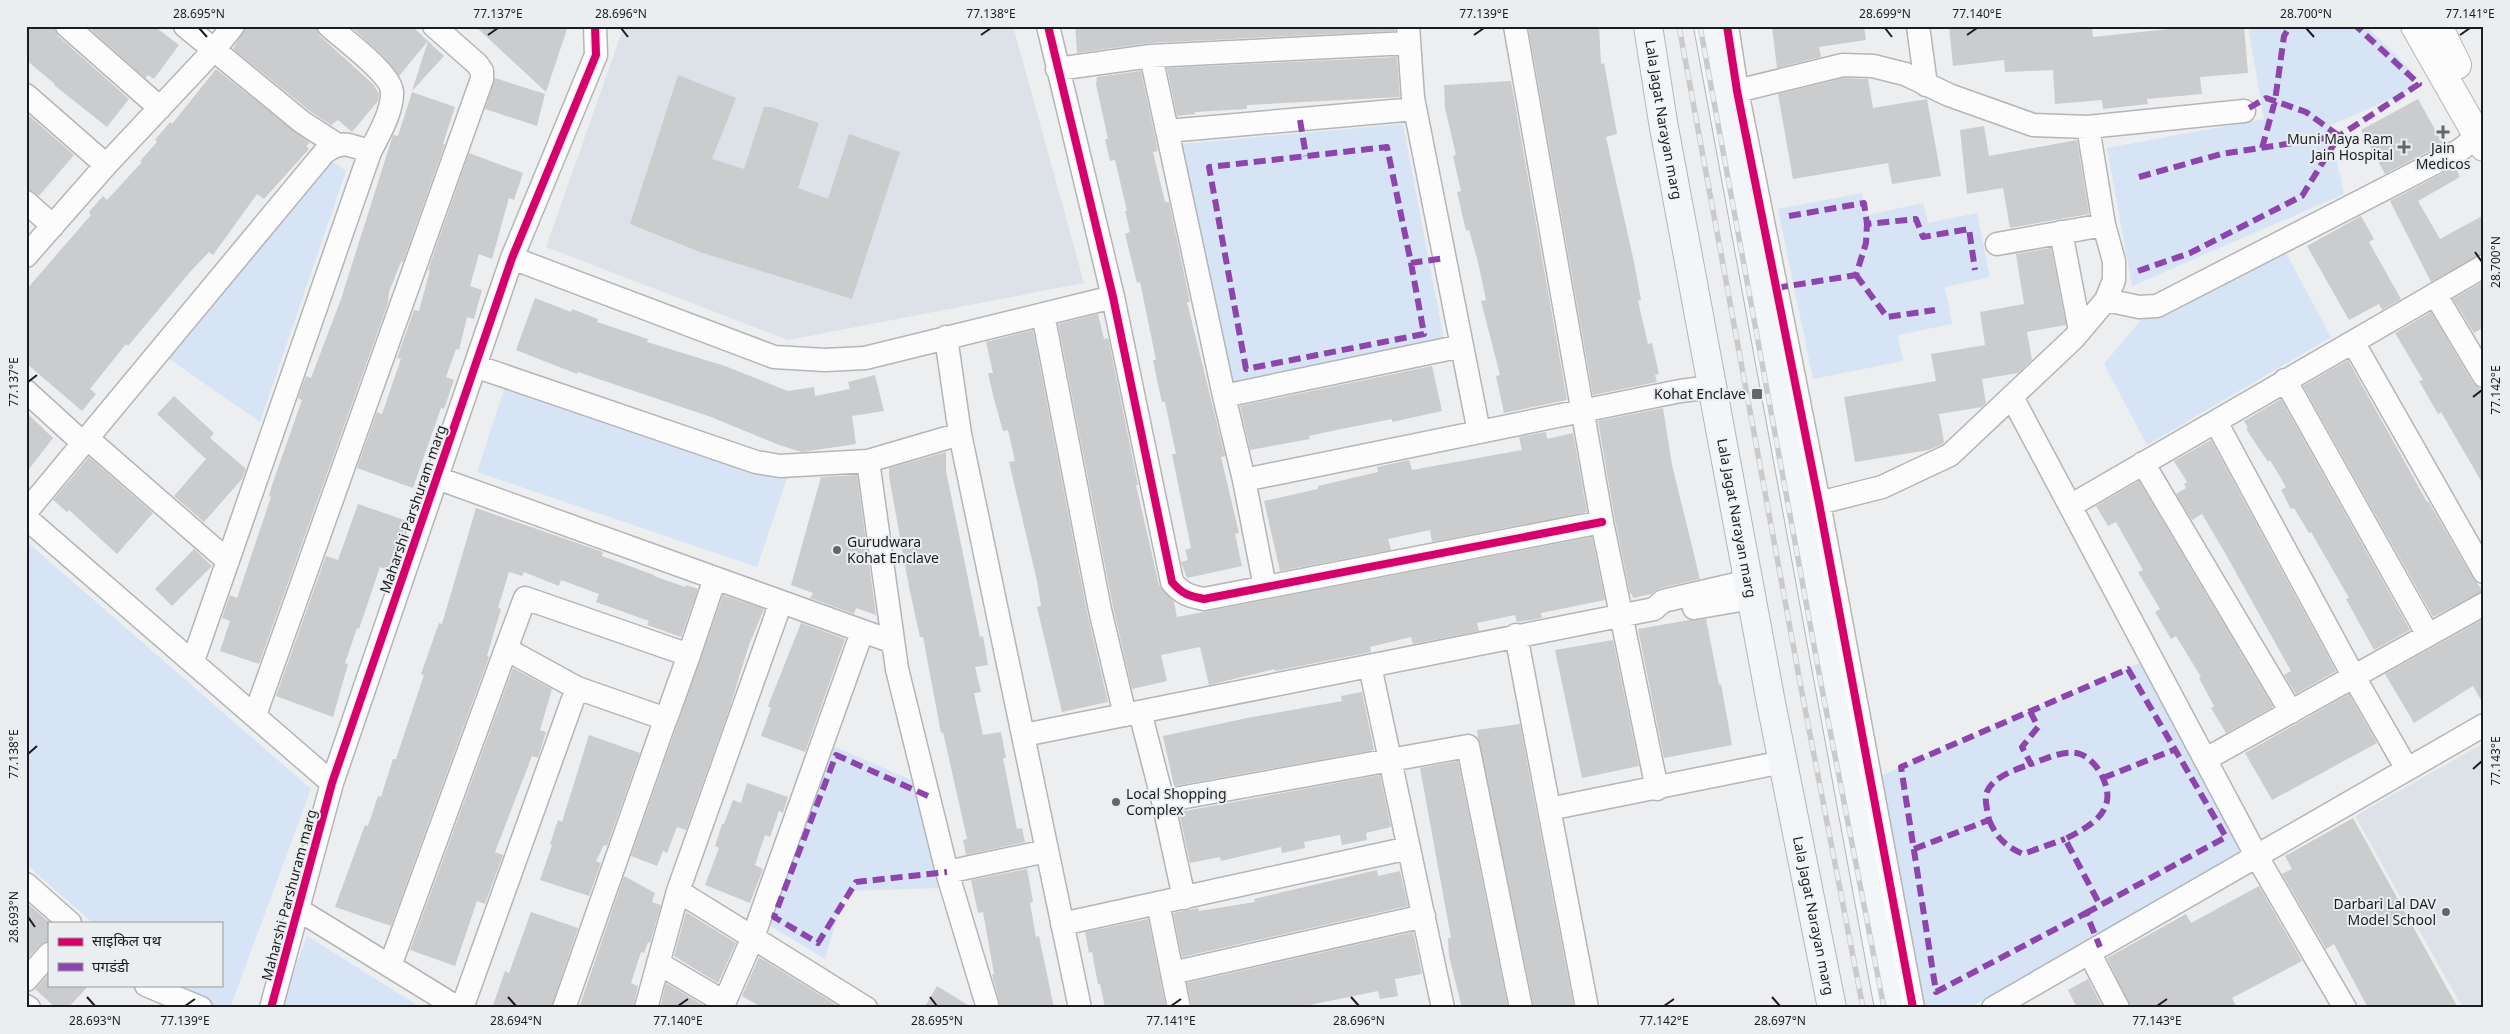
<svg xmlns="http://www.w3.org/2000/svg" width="2510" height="1034" font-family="'Noto Sans','Noto Sans Devanagari',sans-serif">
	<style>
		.built { fill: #dde2e9 }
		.green { fill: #d7e4f5 }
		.building { fill: #cbcccd }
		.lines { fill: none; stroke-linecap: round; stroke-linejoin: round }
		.minor-casing { stroke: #b4b5b7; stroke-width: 25 }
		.tertiary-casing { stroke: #b4b5b7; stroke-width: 30 }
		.secondary-casing { stroke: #b4b5b7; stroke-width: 30 }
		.minor { stroke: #fcfcfd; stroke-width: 22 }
		.tertiary { stroke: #fcfcfd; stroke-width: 28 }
		.secondary { stroke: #f3f6f8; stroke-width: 28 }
		.rail-casing { stroke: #cacacb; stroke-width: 5.5 }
		.rail { stroke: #ebeef1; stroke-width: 4; stroke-dasharray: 11; stroke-linecap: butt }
		.quiet { stroke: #8e44ad; stroke-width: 6; stroke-dasharray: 12 6; stroke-linecap: butt }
		.cycleway-casing { stroke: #ebeef1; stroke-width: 11 }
		.cycleway { stroke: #d6006c; stroke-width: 8 }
		.ticks { fill: none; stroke: #1c1c1e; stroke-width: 2 }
		.poi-dot { fill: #656668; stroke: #ebeef1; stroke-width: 2 }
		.labels { text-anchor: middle; stroke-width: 4; stroke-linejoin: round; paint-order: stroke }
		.street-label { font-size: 14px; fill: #1c1c1e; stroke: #ebeef1 }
		.poi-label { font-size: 14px; fill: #1c1c1e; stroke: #ebeef1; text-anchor: end }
		.neatline { fill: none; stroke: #1c1c1e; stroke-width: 2 }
		.ticks-label { font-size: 12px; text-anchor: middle; fill: #1c1c1e }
	</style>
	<rect width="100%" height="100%" fill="#eceef0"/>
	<!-- built -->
	<path class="built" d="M624 26H1013L1084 283 788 340 546 247Z
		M2484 743V1008H2463L2355 816Z"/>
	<!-- green -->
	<path class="green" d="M2248 26H2366L2411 70 2413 89 2329 126 2344 194 2132 286 2107 148 2264 119Z
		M1403 124 1447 356 1225 402 1170 145Z
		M333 162 346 171 260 422 168 358Z
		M1862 193 1867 215 1923 203 1928 223 1977 213 1990 277 1945 287 1952 324 1898 335 1903 361 1813 379 1778 209Z
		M2286 253 2331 337 2147 445 2104 364 2140 321Z
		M511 368 792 463 757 567 477 472Z
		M26 541 311 789 230 1008H210L164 985H221V923H93L26 864Z
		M2144 661 2245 852 1969 1008H1921L1876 778Z
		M824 742 923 785 943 888 845 891 825 959 758 918Z
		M307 936 422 1008H280Z"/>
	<!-- building -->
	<path class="building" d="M26 26H54L58 36 129 99 107 127 54 85 55 84 26 60Z
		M93 26H154L179 45 154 79 148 75 145 78 90 29Z
		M246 26H316L320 36 374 85 379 94 378 101 352 132 338 120 331 125 310 111 233 49Z
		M350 26H412L428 41 399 76 385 58Z
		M475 26H568L546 92Z
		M1075 26H1395V31L1150 43 1077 53Z
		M1528 26H1599L1601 64 1604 63 1617 134 1606 137 1634 262 1641 300 1638 301 1648 344 1652 343 1659 374 1655 375 1657 382 1593 395Z
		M1772 26H1864L1866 40 1819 47 1821 57 1777 68Z
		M1949 26H2045V29L2092 26 2093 37 2197 26H2244L2248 73 2200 77 2202 94 2147 99 2148 104 2103 109 2102 100 2055 104 2053 70 2005 72 2004 60 1953 66Z
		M428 41 444 56 412 91Z
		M1397 57 1400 97 1247 105V109L1195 112V114L1177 116 1167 68Z
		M216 69 310 143 306 146 309 149 264 199 257 194 213 255 209 252 190 272 128 346 126 344 90 389 96 394 82 411 26 363V290L91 215 89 212 103 196 107 200 142 162 140 161 157 142 155 140 170 122 172 124Z
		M1141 71 1158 151 1153 152 1165 202H1169L1190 302H1187L1225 456 1221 457 1239 533 1235 534 1242 566 1187 578 1181 562 1188 560 1185 550 1191 548 1172 454H1176L1165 402H1162L1157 380 1153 360H1156L1140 282 1137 283 1125 234 1130 232 1125 211H1127L1115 160 1110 161 1105 139H1108L1096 84 1097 77Z
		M678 75 736 98 712 159 744 169 764 107H771L819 123 798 188 828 199 849 134 900 152 852 299 700 252 630 224Z
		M495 78 545 94 537 126 485 109Z
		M1844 78 1868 79 1873 108 1927 99 1941 176 1892 184 1888 163 1793 179 1778 94Z
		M1511 81 1567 400 1504 413 1496 376 1500 375 1481 301 1486 300 1478 262 1469 230 1466 231 1457 192 1461 191 1453 156 1456 155 1445 108 1444 85Z
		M412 92 455 107 443 144H445L403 262H401L389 292 388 303 259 664 220 651 230 621 222 618 230 595 237 598 271 497 269 496 272 485 302 400 298 398 306 376 311 378 341 299 393 135 398 136Z
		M2418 99 2443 144 2385 174 2361 130Z
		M26 113 74 155 39 196 26 189Z
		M1984 126 1989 156 2077 140 2089 214 2010 228 2003 188 1967 194 1960 130Z
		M469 153 523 173 514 200 509 198 492 259 479 254 470 286 482 290 474 319 467 317 459 350 456 349 446 377 454 380 444 409 441 408 413 488 357 468 377 412 382 414 401 359 397 358 414 310 419 311 430 270H428Z
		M2455 167 2460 177 2418 201 2440 239 2484 215V253L2431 282 2390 201Z
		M2361 216 2374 239 2369 242 2401 299 2382 310 2379 304 2349 320 2307 246Z
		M2051 248 2066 325 2027 332 2032 360 2018 373 1982 379 1986 403 1982 407 1939 414 1944 442 1943 444 1929 450 1855 462 1844 397 1936 381 1931 354 1985 345 1980 312 2024 304 2016 254Z
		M2484 281V327L2474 333 2453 299Z
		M535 298 571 312 572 309 598 319 597 322 648 339 647 342 725 366 788 391 814 387 815 396 850 389 848 382 875 375 884 411 852 416 856 444 802 452 779 445 711 417 578 372 577 374 516 350Z
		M2431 312 2473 383 2484 393V486L2441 412 2438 414 2419 381 2423 380 2395 333Z
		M1098 314 1104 339 1108 338 1109 342 1138 485H1136L1159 585 1174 602 1177 617 1592 537 1605 600 1541 613 1542 618 1517 622 1515 615 1477 623 1479 631 1413 644 1411 637 1370 647 1371 652 1275 671V669L1209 685 1200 647 1161 655 1167 681 1132 689 1113 607 1058 324Z
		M1033 330 1087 612 1108 702 1062 712 1037 607 1041 606 1037 581 1009 462 1015 461 1008 430 1003 431 994 399 988 373H993L986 342Z
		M2348 360 2427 502 2428 501 2473 578 2483 591 2433 617 2303 386Z
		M1432 366 1442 411 1392 422V419L1341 429 1309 436 1310 439 1250 450 1240 406Z
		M174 396 214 433 210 438 246 469 242 479 204 522 174 496 206 459 157 414Z
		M2281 399 2410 630 2374 650 2346 599 2349 598 2311 532 2309 533 2294 508 2291 509 2281 490 2286 487 2270 460 2268 462 2246 429 2248 428 2244 421Z
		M1663 408 1672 465 1700 579 1660 588 1651 594 1633 598 1632 594H1630L1615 520 1598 421Z
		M26 412 53 438 26 473Z
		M1546 432 1547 439 1573 433 1587 512 1432 542 1430 530 1388 539 1391 550 1280 571 1264 501 1318 489V486L1378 472 1377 467 1409 460 1412 470 1522 450 1519 437Z
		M2211 440 2336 671 2296 694 2284 675 2291 671 2225 553 2202 514 2192 520 2176 494 2186 488 2184 484 2187 482 2174 461Z
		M946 452V471L980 637 983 636 988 665 975 667 981 692 974 693 983 735 1001 732 1006 758H1003L1017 829 1022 828 1025 842 966 855 963 840 967 839 943 732 941 733 923 637H920L909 587 889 476V468Z
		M89 457 153 513 117 554 69 510 67 512 53 500Z
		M857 475 876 615 856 608 854 614 810 598 813 593 791 585 821 477Z
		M2139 481 2273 707 2226 733 2211 708 2214 706 2199 678 2201 677 2176 636 2171 639 2155 612 2160 609 2138 572 2143 570 2116 522 2108 526 2096 506Z
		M358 504 407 521 390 571 380 567 359 629 357 628 345 663 348 664 333 717 276 696 326 556 338 560Z
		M476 508 603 552 602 556 654 575V576L685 587 686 585 698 589 681 637 647 625 649 621 596 602 599 594 561 580 559 586 524 572 522 576 509 572 498 608 501 609 487 656 489 657 391 926 335 907 365 825 368 826 378 796 381 797 393 759H396L424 675 421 674 439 623 442 624Z
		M194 549 212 566 172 606 155 589Z
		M723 595 764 609 749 645 729 710 686 830 677 827 667 853 663 851 657 866 631 856Z
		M1706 619 1719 685 1721 684 1732 745 1664 758 1638 629 1689 620Z
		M2484 619V705L2473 686 2414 723 2385 674Z
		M801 623 845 639 805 752 761 736 771 708 768 706Z
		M1613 640 1639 766 1582 778 1555 650Z
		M513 668 552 689 540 730 546 732 538 758 532 756 495 852 503 855 485 904 477 901 455 966 410 950Z
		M1362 692 1374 750 1174 786 1163 736 1247 718 1342 701 1341 696Z
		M2349 694 2377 743 2272 800 2245 753Z
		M1520 724 1529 773 1574 1008H1534L1478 738 1477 730Z
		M589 735 640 753 607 846 604 845 596 861 601 863 589 896 540 880 552 845 550 844 558 820 562 822Z
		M1458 761 1508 1008H1462L1449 956 1448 938H1451L1420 768Z
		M1380 775 1391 827 1366 833 1367 840 1342 845 1340 835 1304 842 1305 848 1282 853 1281 847 1221 861 1220 857 1190 863 1179 812Z
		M747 783 788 797 783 813 779 811 770 837 765 835 755 865 763 869 750 903 705 885 719 848 715 846 722 824H724L733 800 741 803Z
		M2353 818 2458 1008H2368L2334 944 2326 949 2282 874 2292 869 2285 856Z
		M1027 869 1033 902 1030 903 1036 937 1039 936 1054 1008H1001L992 975 994 974 983 912 978 913 971 880Z
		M1377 870 1378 876 1400 871 1408 906 1182 957 1173 913 1198 908 1199 911 1255 902 1254 899 1279 893Z
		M624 876 655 893 652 902 661 905 650 943 648 942 644 953 641 952 631 983 638 986 633 1008H579Z
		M2259 886 2302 961 2232 998 2237 1008H2131L2107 958 2186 914 2191 923Z
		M26 902 49 922V941L40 945 26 960Z
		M531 912 578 928 551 1008H492L505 971 509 973Z
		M686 912 736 943 718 983 674 956Z
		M1148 919 1166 1008H1105L1100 984H1098L1092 952 1089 953 1085 932Z
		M1413 932 1422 974 1395 979 1398 996 1380 999 1378 991 1295 1008H1192L1187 983Z
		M759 957 841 1008H763L742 996Z
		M49 974V985H89L68 1008H56L35 989Z
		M2088 979 2103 1008H2077L2068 990Z
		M666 983 708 1008H660Z
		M937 986 973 1008H924Z"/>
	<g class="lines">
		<!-- minor casing -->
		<g class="minor-casing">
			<path id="minor" d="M67 26 160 108
				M185 26 302 122 336 144
				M1048 26 1113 297 1172 582C1182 594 1189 596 1204 599L1602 522
				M1408 26 1413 98 1479 432
				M1515 26 1602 522 1657 789
				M1727 26 1737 91 1819 503 1913 1008
				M1918 26 1926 85
				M1151 56 1224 396 1462 346
				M1057 69 1151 56 1409 43
				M1723 91H1737L1843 65 1873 66 1905 74 1949 95 2033 125 2088 127 2244 111
				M26 95 106 165
				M1167 131 1415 109
				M26 202 53 226
				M2061 232 2080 331
				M1997 244 2104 225
				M26 256 106 165 214 50 233 26
				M512 258 774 357 825 360 865 358 1113 297
				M2435 294 2484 376
				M2106 300 2139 307 2157 306 2460 150 2478 136
				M1043 314 1100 610 1125 715
				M946 337 960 434 1080 1008
				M2353 342 2484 572
				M475 366 756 462 780 466 868 461 960 434
				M2285 380 2428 635
				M26 391 84 444
				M1224 396 1244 480 1265 587
				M2012 397 2256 855 2345 1008
				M2216 422 2354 677 2407 769
				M88 439 228 561
				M868 461 897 669 947 872 988 1008
				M2143 463 2291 712
				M437 478 893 642
				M1244 480 1680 391 1712 387
				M1805 504 1819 503 1882 487 1950 455 2074 338 2106 300 2114 280V261L2104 225 2088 127
				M2070 506 2484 266
				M26 512 324 153C342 139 350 145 370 152
				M26 518 332 783
				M525 598 689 655 666 719 577 688 506 649Z
				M1694 608 1752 598
				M1516 635 1587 1008
				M689 655 715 578
				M193 661 370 152C379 134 392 113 392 93 393 75 343 39 329 26
				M1370 666 1443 1008
				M1140 712 1163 801 1184 898
				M255 715 482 79V71L477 64 434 26
				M1024 735 1654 609 1663 601 1749 581
				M2206 759 2484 604
				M1163 801 1468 746 1521 1008
				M1549 809 1783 762
				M947 872 1047 851
				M26 884 70 923
				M678 891 866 1008
				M1158 903 1179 1008
				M299 910 458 1008
				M1062 924 1409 848
				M2090 954 2118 1008
				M658 963 724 1002
				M390 966 506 649
				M1172 973 1424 916
				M26 980 49 954
				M146 985 201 1008
				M26 1006 29 1008
				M271 1008 332 783 512 258 596 55 595 26
				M462 1008 577 688
				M564 1008 667 715
				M646 1008 678 891 781 602
				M722 1008 753 937 862 632
				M1993 1008 2484 725"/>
		</g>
		<!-- tertiary casing -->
		<g class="tertiary-casing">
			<path id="tertiary" d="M2415 26 2484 147
				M2438 26 2457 65"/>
		</g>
		<!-- secondary casing -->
		<g class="secondary-casing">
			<g id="secondary">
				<path id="s1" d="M1648 26 1663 122 1771 703 1832 1008"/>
				<path d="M1708 26 1889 1008"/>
			</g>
		</g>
		<!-- minor -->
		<use href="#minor" class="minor"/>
		<!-- tertiary -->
		<use href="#tertiary" class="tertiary"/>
		<!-- secondary -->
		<use href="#secondary" class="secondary"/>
		<!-- rail casing -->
		<g class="rail-casing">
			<path id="rail" d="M1679 26 1802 693 1863 1008
				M1700 26 1822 689 1884 1008"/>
		</g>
		<!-- rail -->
		<use href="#rail" class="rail"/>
		<!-- quiet -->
		<path class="quiet" d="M1300 120 1306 156
			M2262 148 2275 101 2284 36 2290 26
			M2139 177 2221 154 2339 136 2419 84 2356 26
			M1789 216 1864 203 1867 224
			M1411 263 1424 334 1246 369 1209 167 1387 147 1411 263 1445 258
			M2138 271 2190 253 2302 196 2339 136 2306 112 2266 98 2244 111
			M1856 275 1887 317 1935 310
			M1776 288 1856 275 1866 243 1867 224 1916 219 1923 237 1969 229 1975 270
			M2030 711 2038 727 2022 747 2031 764C2045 759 2065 749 2080 754 2089 757 2098 767 2102 776 2119 810 2093 825 2065 839L2100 905
			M2103 778 2176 749
			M928 796 836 755 774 917 818 943 856 882 947 872
			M1989 820C1997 838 2005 846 2023 854L2065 839
			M1914 849 1989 820C1988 813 1985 803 1986 796 1988 778 2017 769 2031 764
			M2086 913 2226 837 2128 669 1901 767 1936 992 2086 913 2100 947"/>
		<!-- cycleway casing -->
		<g class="cycleway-casing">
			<path id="cycleway" d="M1048 26 1113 297 1172 582C1182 594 1189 596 1204 599L1602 522
				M1727 26 1737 91 1819 503 1913 1008
				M271 1008 332 783 512 258 596 55 595 26"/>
		</g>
		<!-- cycleway -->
		<use href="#cycleway" class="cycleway"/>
	</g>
	<!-- ticks -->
	<path class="ticks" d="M199 28 207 37M621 28 628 37M1885 28 1892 37M2306 28 2314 37M488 35 498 28M981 35 991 28M1474 35 1484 28M1967 35 1977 28M2460 35 2470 28M2475 252 2482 262M28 382 37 375M2473 397 2482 390M28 754 37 746M2473 769 2482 761M28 917 35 927M87 997 95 1006M508 997 516 1006M930 997 937 1006M1351 997 1359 1006M1772 997 1780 1006M185 1006 195 999M678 1006 688 999M1171 1006 1181 999M1664 1006 1674 999M2157 1006 2167 999"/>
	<!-- markers -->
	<g class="poi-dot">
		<path d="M2440.5 124.5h5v5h5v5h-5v5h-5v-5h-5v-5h5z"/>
		<path d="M2401.5 139.5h5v5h5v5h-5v5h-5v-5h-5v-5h5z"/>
		<rect x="1751" y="388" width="12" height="12" rx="2.5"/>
		<circle cx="837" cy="550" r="5"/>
		<circle cx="1116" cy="802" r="5"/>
		<circle cx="2446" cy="912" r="5"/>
	</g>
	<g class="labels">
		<!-- street labels -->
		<g class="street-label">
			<text dy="5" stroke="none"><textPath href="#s1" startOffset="95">Lala Jagat Narayan marg</textPath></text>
			<text transform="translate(413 509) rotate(-71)" y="5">Maharshi Parshuram marg</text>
			<text dy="5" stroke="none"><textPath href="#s1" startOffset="500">Lala Jagat Narayan marg</textPath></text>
			<text transform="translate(289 895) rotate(-75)" y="5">Maharshi Parshuram marg</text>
			<text dy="5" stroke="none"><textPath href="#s1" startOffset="905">Lala Jagat Narayan marg</textPath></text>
		</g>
		<!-- poi labels -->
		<g class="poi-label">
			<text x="2393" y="144">Muni Maya Ram<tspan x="2393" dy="16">Jain Hospital</tspan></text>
			<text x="2443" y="153" text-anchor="middle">Jain<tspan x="2443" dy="16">Medicos</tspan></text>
			<text x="1746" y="399">Kohat Enclave</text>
			<text x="847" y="547" text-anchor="start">Gurudwara<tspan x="847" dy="16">Kohat Enclave</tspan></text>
			<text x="1126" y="799" text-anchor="start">Local Shopping<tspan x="1126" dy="16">Complex</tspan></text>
			<text x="2436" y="909">Darbari Lal DAV<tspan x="2436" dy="16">Model School</tspan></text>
		</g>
	</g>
	<!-- border -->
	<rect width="2510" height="1034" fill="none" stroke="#ebeef1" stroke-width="55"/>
	<!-- legend -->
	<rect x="48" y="922" width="175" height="65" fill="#ebeef1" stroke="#989a9d"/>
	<rect x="58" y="938" width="25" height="8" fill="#d6006c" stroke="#989a9d"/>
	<text x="92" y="946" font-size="15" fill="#1c1c1e">साइकिल पथ</text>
	<rect x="58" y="963" width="25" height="8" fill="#8e44ad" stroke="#989a9d"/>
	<text x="92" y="972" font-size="15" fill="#1c1c1e">पगडंडी</text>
	<rect x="28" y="28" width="2454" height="978" class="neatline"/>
	<g class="ticks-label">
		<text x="199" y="18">28.695°N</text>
		<text x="498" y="18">77.137°E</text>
		<text x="621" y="18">28.696°N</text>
		<text x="991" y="18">77.138°E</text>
		<text x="1484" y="18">77.139°E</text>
		<text x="1885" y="18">28.699°N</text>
		<text x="1977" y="18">77.140°E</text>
		<text x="2306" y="18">28.700°N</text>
		<text x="2470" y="18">77.141°E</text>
		<text transform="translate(2496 262) rotate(-90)" y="4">28.700°N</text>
		<text transform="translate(14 382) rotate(-90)" y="4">77.137°E</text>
		<text transform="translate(2496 390) rotate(-90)" y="4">77.142°E</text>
		<text transform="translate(14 754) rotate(-90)" y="4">77.138°E</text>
		<text transform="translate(2496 761) rotate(-90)" y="4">77.143°E</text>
		<text transform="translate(14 917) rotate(-90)" y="4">28.693°N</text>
		<text x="95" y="1025">28.693°N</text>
		<text x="185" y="1025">77.139°E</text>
		<text x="516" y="1025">28.694°N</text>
		<text x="678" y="1025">77.140°E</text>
		<text x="937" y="1025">28.695°N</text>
		<text x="1171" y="1025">77.141°E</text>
		<text x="1359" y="1025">28.696°N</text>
		<text x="1664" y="1025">77.142°E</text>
		<text x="1780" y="1025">28.697°N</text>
		<text x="2157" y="1025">77.143°E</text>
	</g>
</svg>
